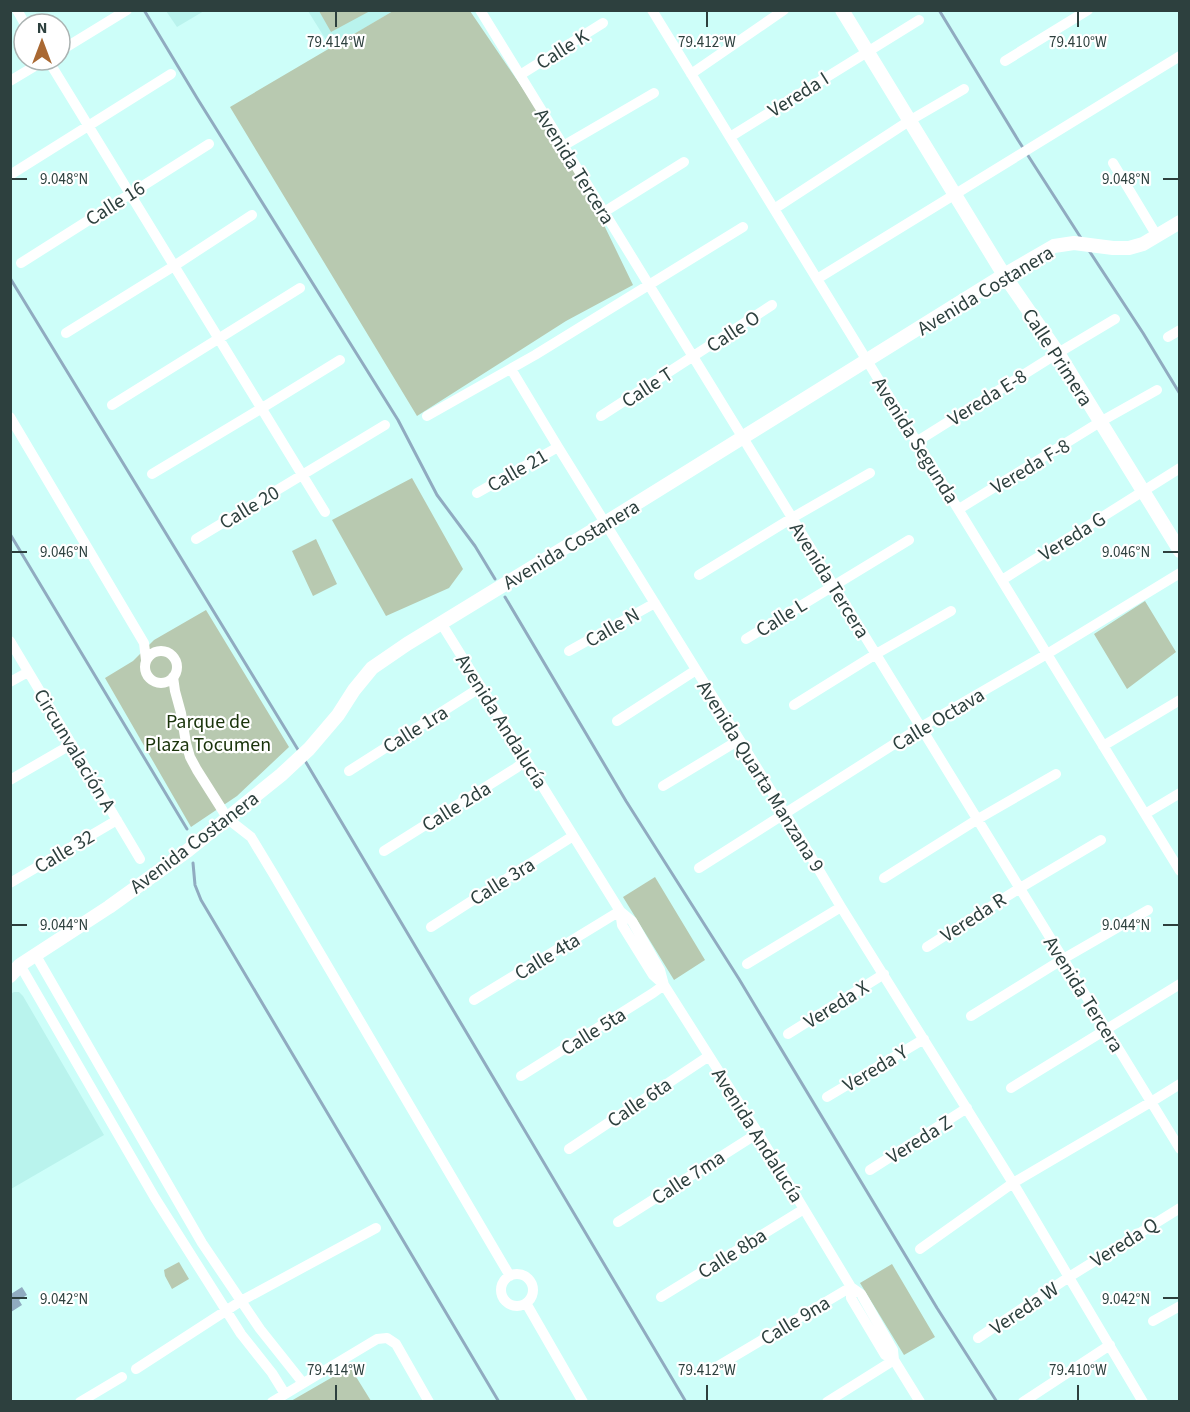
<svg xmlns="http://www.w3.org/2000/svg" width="1190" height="1412" font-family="'Source Sans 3',sans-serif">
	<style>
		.built { fill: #b9f3ed }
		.green { fill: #b8c9b0 }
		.water { fill: #90abc0 }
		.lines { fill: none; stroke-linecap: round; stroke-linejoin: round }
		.stream { stroke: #90abc0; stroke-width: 3 }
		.minor { stroke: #fff; stroke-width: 10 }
		.tertiary { stroke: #fff; stroke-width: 14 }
		.ticks { fill: none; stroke: #2d403e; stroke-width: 2 }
		.labels { text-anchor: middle; stroke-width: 4.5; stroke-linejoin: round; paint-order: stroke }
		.street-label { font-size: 20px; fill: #2d403e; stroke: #fff }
		.park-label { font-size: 20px; fill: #19330a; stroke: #fff }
		.ticks-label { font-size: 15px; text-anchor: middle; fill: #2d403e; stroke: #fff; stroke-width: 4.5; stroke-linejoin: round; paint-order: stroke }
	</style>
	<rect width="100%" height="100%" fill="#cdfef9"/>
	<!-- built -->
	<path class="built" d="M166 11H204L177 27Z
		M308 11H393L331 48Z
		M14 992H19L23 996 104 1135 11 1189 10 994Z"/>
	<!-- green -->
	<path class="green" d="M319 11H370L331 32Z
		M393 11H470L575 165 633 285 566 321 417 416 230 107Z
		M412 478 463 569 449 588 386 616 332 520Z
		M316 539 337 584 313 596 292 551Z
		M1145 601 1176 652 1127 689 1094 634Z
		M206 610 289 747 237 796 191 827 105 678 133 661 154 640Z
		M655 877 705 960 674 980 623 897Z
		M179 1262 189 1279 172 1289 165 1276 164 1270Z
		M892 1264 935 1337 904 1355 860 1283Z
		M350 1367 371 1401H291Z"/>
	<!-- water -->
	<path class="water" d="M22 1287 27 1295 19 1300 22 1305 11 1312V1294Z"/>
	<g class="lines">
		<!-- stream -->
		<path class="stream" d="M144 10 197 98 398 420 437 495 475 546 495 579
			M939 10 1018 140 1081 238
			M1088 249 1143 333 1180 394
			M10 278 300 753
			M10 534 187 829
			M505 597 626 801 739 979 937 1308 997 1402
			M304 759 686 1402
			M193 863 195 885 201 900 499 1402"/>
		<!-- minor -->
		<path class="minor" d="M17 10 25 24
			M480 10 1180 1149
			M652 10 1180 871
			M60 51 127 10
			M48 60 325 512
			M1005 61 1088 10
			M691 74 784 10
			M520 75 603 23
			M10 81 45 60
			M730 137 919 20
			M563 146 654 93
			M1113 163 1157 236
			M10 175 171 74
			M774 209 909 121 964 89
			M604 212 684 162
			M21 263 209 144
			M817 279 1180 56
			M66 333 174 266 252 215
			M1168 337 1180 330
			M511 369 558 447 785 813 841 907 1013 1183 1143 1402
			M112 405 300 288
			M427 416 535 355 743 227
			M601 416 772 305
			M10 417 144 643 146 660
			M916 442 1058 353 1115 319
			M152 474 262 408 340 360
			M477 493 558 447
			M959 509 1100 422 1157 390
			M196 539 385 425
			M699 575 792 518 870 473
			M1002 580 1180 468
			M441 623 620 911 632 921 660 970 664 985
			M746 639 909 540
			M10 641 140 859
			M569 651 655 603
			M145 667a16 16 0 1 1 32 0a16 16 0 1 1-32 0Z
			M173 677 175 691 181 713 186 743 190 757 197 770 228 819 251 837 274 875 510 1276
			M10 682 28 672
			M794 705 876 654 951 611
			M617 721 696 670
			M1103 746 1180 700
			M349 771 481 687
			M10 780 72 744
			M663 786 739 740
			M1145 814 1180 793
			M384 851 516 768 526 760
			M699 868 921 727 1047 654 1180 573
			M884 878 978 819 1056 774
			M10 883 117 820
			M620 911 622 925 653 975 664 985 758 1133 851 1287 861 1294 893 1350 894 1360
			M431 927 573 836
			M927 947 1020 888 1101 840
			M35 954 202 1243 260 1329 303 1383
			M747 964 841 907
			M20 965 155 1198 241 1334 272 1373 285 1394
			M474 1000 620 911
			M971 1016 1063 959 1148 910
			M788 1034 884 974
			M521 1076 653 993 664 985
			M1011 1088 1180 984
			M827 1097 924 1039
			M569 1149 709 1056
			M870 1170 967 1108
			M618 1222 758 1133
			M920 1249 1013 1183 1151 1102 1180 1084
			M501 1290a16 16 0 1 1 32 0a16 16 0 1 1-32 0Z
			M851 1287V1298L885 1355 894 1360 920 1402
			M661 1297 804 1209
			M526 1303 583 1402
			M1153 1321 1180 1306
			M978 1338 1069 1277 1180 1208
			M136 1369 241 1301 376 1228
			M708 1372 851 1287
			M80 1402 122 1377
			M272 1402 377 1339 387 1338 396 1344 429 1402
			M827 1402 894 1360
			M1023 1402 1110 1345"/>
		<!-- tertiary -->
		<path class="tertiary" d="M842 10 1004 275 1058 353 1180 551
			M10 976 20 965 109 907 187 851 281 775 309 749 338 715 354 690 372 668 407 644 605 523 1004 275 1054 246 1074 243 1113 248H1129L1143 244 1180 222"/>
	</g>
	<!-- ticks -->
	<path class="ticks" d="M336 12V27M707 12V27M1078 12V27M12 179H27M1163 179H1178M12 552H27M1163 552H1178M12 925H27M1163 925H1178M12 1298H27M1163 1298H1178M336 1385V1400M707 1385V1400M1078 1385V1400"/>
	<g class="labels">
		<!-- street labels -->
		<g class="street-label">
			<text transform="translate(562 49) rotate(-32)" y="7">Calle K</text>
			<text transform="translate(798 94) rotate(-32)" y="7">Vereda I</text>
			<text transform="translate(575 166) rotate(58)" y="7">Avenida Tercera</text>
			<text transform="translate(115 203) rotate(-32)" y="7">Calle 16</text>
			<text transform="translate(985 290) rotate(-31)" y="7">Avenida Costanera</text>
			<text transform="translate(733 331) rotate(-33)" y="7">Calle O</text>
			<text transform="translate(1058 357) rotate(57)" y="7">Calle Primera</text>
			<text transform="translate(647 387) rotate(-33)" y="7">Calle T</text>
			<text transform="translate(987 397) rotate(-32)" y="7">Vereda E-8</text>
			<text transform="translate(916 440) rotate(58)" y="7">Avenida Segunda</text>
			<text transform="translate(1030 466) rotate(-31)" y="7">Vereda F-8</text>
			<text transform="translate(517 470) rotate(-30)" y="7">Calle 21</text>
			<text transform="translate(249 507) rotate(-31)" y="7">Calle 20</text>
			<text transform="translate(1072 536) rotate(-32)" y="7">Vereda G</text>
			<text transform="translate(571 544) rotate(-31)" y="7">Avenida Costanera</text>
			<text transform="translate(830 580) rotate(58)" y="7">Avenida Tercera</text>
			<text transform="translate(781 617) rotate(-32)" y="7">Calle L</text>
			<text transform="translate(612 627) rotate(-30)" y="7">Calle N</text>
			<text transform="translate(938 719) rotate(-31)" y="7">Calle Octava</text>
			<text transform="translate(502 721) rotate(58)" y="7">Avenida Andalucía</text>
			<text transform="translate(415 729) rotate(-32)" y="7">Calle 1ra</text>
			<text transform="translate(75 750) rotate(59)" y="7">Circunvalación A</text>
			<text transform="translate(761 776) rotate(58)" y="7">Avenida Quarta Manzana 9</text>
			<text transform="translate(456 806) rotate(-32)" y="7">Calle 2da</text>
			<text transform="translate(194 842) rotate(-37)" y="7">Avenida Costanera</text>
			<text transform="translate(64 851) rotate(-31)" y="7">Calle 32</text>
			<text transform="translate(502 881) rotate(-32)" y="7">Calle 3ra</text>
			<text transform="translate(973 917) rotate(-33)" y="7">Vereda R</text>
			<text transform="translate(547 956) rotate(-31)" y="7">Calle 4ta</text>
			<text transform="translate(1084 994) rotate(58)" y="7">Avenida Tercera</text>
			<text transform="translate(836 1004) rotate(-32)" y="7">Vereda X</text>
			<text transform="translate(593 1031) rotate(-32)" y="7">Calle 5ta</text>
			<text transform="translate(875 1068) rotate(-31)" y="7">Vereda Y</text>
			<text transform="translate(639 1102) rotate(-34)" y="7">Calle 6ta</text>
			<text transform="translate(758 1135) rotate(58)" y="7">Avenida Andalucía</text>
			<text transform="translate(919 1139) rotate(-32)" y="7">Vereda Z</text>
			<text transform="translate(688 1177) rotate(-33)" y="7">Calle 7ma</text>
			<text transform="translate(1124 1242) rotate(-32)" y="7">Vereda Q</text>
			<text transform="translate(732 1253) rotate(-32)" y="7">Calle 8ba</text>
			<text transform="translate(1024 1308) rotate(-34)" y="7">Vereda W</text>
			<text transform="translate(795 1320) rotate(-31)" y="7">Calle 9na</text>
		</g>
		<!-- park labels -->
		<g class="park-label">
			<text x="208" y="728">Parque de<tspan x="208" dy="23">Plaza Tocumen</tspan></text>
		</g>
	</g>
	<g class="ticks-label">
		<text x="336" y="47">79.414°W</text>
		<text x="707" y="47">79.412°W</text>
		<text x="1078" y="47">79.410°W</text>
		<text x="64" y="184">9.048°N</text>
		<text x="1126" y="184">9.048°N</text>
		<text x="64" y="557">9.046°N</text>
		<text x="1126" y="557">9.046°N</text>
		<text x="64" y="930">9.044°N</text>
		<text x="1126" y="930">9.044°N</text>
		<text x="64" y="1304">9.042°N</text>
		<text x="1126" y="1304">9.042°N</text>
		<text x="336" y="1375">79.414°W</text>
		<text x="707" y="1375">79.412°W</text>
		<text x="1078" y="1375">79.410°W</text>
	</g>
	<!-- border -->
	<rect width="1190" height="1412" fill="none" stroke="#2d403e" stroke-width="24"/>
	<!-- north arrow -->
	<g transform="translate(42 42)"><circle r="28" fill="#ffffff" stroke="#abb3b2" stroke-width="1.5"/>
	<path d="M0-4.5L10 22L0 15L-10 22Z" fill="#a96832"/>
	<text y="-9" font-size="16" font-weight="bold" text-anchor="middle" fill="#2d403e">N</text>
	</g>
</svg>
